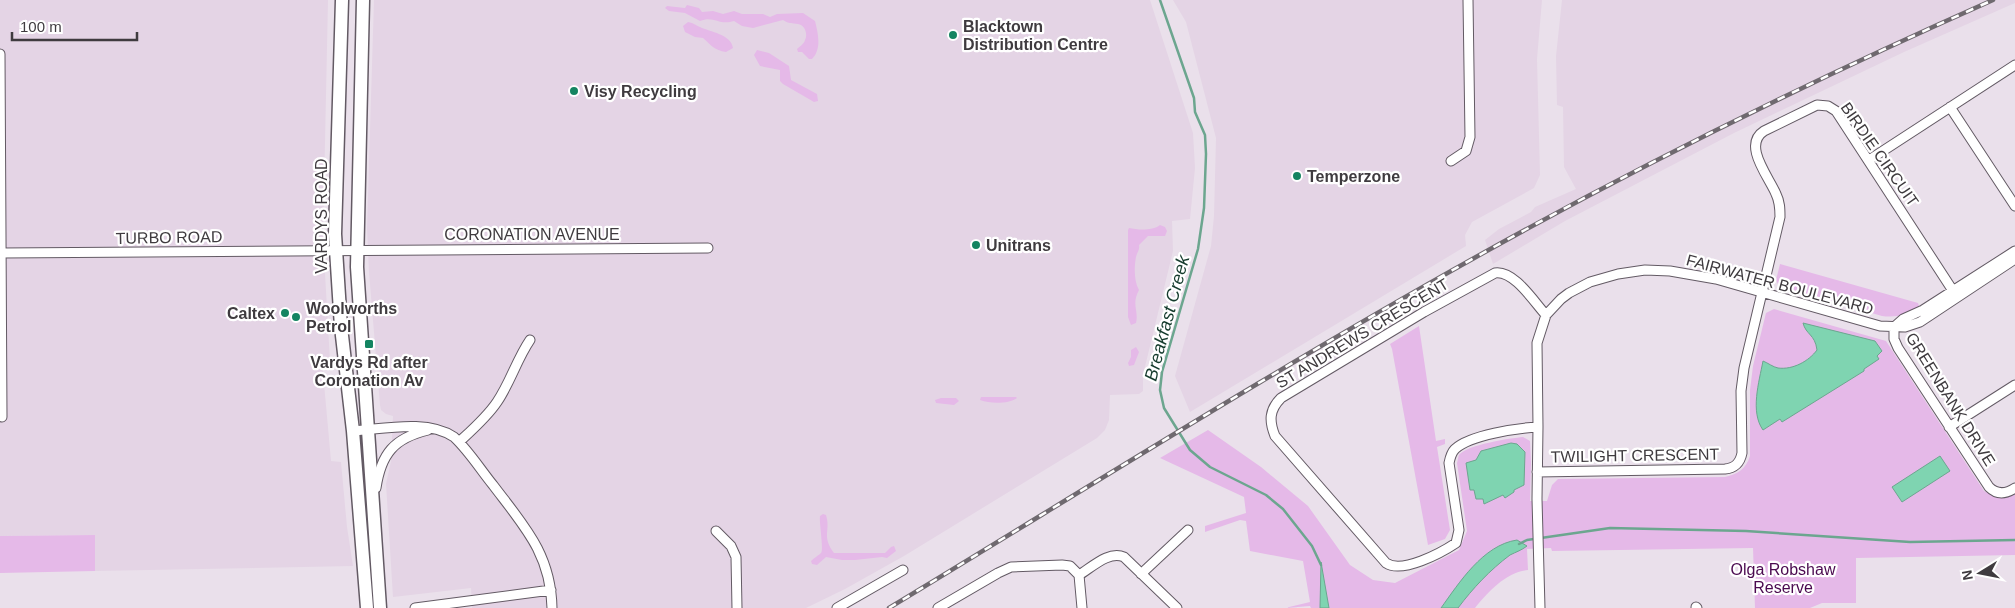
<svg xmlns="http://www.w3.org/2000/svg" width="2015" height="608" font-family="Helvetica,sans-serif">
	<style>
		.built { fill: #e4d4e5 }
		.green { fill: #e5b9e8 }
		.water { fill: #7fd4b1; stroke: #6ca68f }
		.lines { fill: none; stroke-linecap: round; stroke-linejoin: round }
		.stream { stroke: #6ca68f; stroke-width: 2.5 }
		.minor-casing { stroke: #635a64; stroke-width: 11 }
		.secondary-casing { stroke: #635a64; stroke-width: 15 }
		.minor { stroke: #fff; stroke-width: 9 }
		.secondary { stroke: #fff; stroke-width: 12 }
		.rail-casing { stroke: #6f696f; stroke-width: 4.5 }
		.rail { stroke: #fff; stroke-width: 2.5; stroke-dasharray: 8; stroke-linecap: butt }
		.poi-dot { fill: #148461; stroke: #fff; stroke-width: 2 }
		.labels { text-anchor: middle; stroke-width: 4.5; stroke-linejoin: round; paint-order: stroke }
		.poi-label { font-size: 16px; font-weight: bold; fill: #3f3b3f; stroke: #fff; text-anchor: start }
		.street-label { font-size: 16px; fill: #3f3b3f; stroke: #fff }
		.park-label { font-size: 16px; fill: #4a094f; stroke: #fff }
		.water-label { font-size: 18px; font-style: italic; fill: #153b2d; stroke: #fff }
	</style>
	<rect width="100%" height="100%" fill="#eae0eb"/>
	<!-- built -->
	<path class="built" d="M0 0H328L323 238 330 361H322L331 461 341 462 347 527 353 566 95 571V535L0 536Z
		M374 0H1150L1193 133 1195 168 1190 219 1172 221 1173 251 1143 375V391L1139 394 1110 395 1109 420 1105 430 1097 438 904 556 845 589 806 608H472L471 588 393 597 386 484 391 461 393 416 386 414 381 410 380 405 369 272 367 228Z
		M1173 0H1542L1537 59 1540 175 1534 188 1472 222 1465 235 1466 246 1190 412 1175 376 1211 246 1214 216 1216 138 1186 22Z
		M1562 0H2015V3L1904 52 1734 133 1565 221 1493 264 1485 240 1499 229 1531 212 1535 207 1576 189 1564 167 1563 107 1557 105 1556 56Z"/>
	<!-- green -->
	<path class="green" d="M687 5 699 8 702 12 713 11 723 14 734 11 742 14H763L770 17 777 14 803 13 815 21C818 33 822 49 812 59H809L802 52H798L797 49C800 46 804 44 805 40 808 34 805 25 798 24 792 23 789 24 783 20L753 28 742 26 734 21C719 26 714 15 700 21L685 13 669 11 665 8 667 6 685 8Z
		M688 22C694 23 695 25 700 27 710 32 731 34 733 48L726 52C714 50 712 46 703 38L695 37 685 32 683 26Z
		M757 50 769 53 789 66 791 80 817 94 818 101 814 102 783 84 780 81V70L760 66 754 55Z
		M1160 225 1165 227 1167 231 1165 236H1148L1139 245C1140 250 1137 252 1136 257 1134 267 1134 281 1139 290 1131 305 1139 310 1136 323L1131 325 1128 317V230L1129 228C1138 230 1152 231 1160 225Z
		M1780 264 1918 303 1920 309C1907 314 1897 318 1882 316L1779 286 1776 280Z
		M1774 309 1886 341 1984 491C1996 497 2003 500 2015 494V555L1856 558V603H1822L1810 608H1755L1753 548 1552 551 1551 548 1527 549 1528 570C1506 572 1488 592 1475 608H1311L1310 606 1285 608 1310 602 1303 561 1250 551 1246 521 1240 520 1205 532V526L1246 513 1244 497 1160 458 1208 430 1261 467 1308 506 1350 565 1373 580 1395 583 1459 550 1467 531 1457 463C1458 460 1458 457 1459 455 1466 445 1511 438 1523 437L1530 441 1531 463 1530 501H1547L1552 485 1558 479 1725 477C1738 474 1746 469 1750 456V390L1753 366 1766 313Z
		M1419 326 1436 441 1445 439V444L1437 447 1450 530 1445 539 1428 545 1392 349 1390 344Z
		M1136 347 1139 352 1134 365 1129 366 1128 363 1131 357V350Z
		M981 397H1016L1017 398C1008 404 991 404 980 400Z
		M941 398H956L959 401 954 405 936 403 935 400Z
		M823 514 826 515C831 531 821 536 834 553H885L891 547 894 546 896 551 887 558 882 557 855 560H842L826 557 817 565 812 564 811 561C814 558 819 555 821 553 824 550 819 523 820 516Z
		M95 535V571L0 573V536Z"/>
	<!-- water -->
	<path class="water" d="M1803 323 1875 341 1882 351 1877 356 1879 359 1864 369V371L1782 422 1780 419 1763 430C1750 412 1759 382 1763 361 1768 363 1773 367 1778 368 1793 370 1809 361 1817 350 1815 334 1806 335 1803 323Z
		M1511 443 1517 444 1525 452 1524 485 1514 490V492L1505 498 1503 495 1484 504 1483 499H1476L1474 490H1470L1466 463 1476 460 1481 451Z
		M1940 456 1950 471 1902 502 1892 487Z
		M1517 540 1527 546C1522 550 1516 552 1510 555 1490 570 1473 588 1458 608H1441C1459 583 1483 545 1517 540Z
		M1321 562 1329 608H1320Z"/>
	<g class="lines">
		<!-- stream -->
		<path class="stream" d="M1160 0 1194 98 1195 112 1205 135 1206 154 1204 208 1198 249 1162 372 1160 390 1164 408 1190 450 1210 467 1266 495 1283 509 1312 546 1321 565
			M1519 544 1527 540 1610 528 1746 531 1910 542 2015 540"/>
		<!-- minor casing -->
		<g class="minor-casing">
			<path id="minor" d="M0 54 2 417
				M1950 107 2015 206
				M1869 160 2015 65
				M1451 161 1466 151 1470 137 1468 0
				M2 253 708 248
				M1894 327V339L1898 348 1989 487C1997 495 2006 494 2015 488
				M1894 327 1903 319 1923 310 2015 251
				M1538 427C1518 428 1470 435 1455 449 1451 453 1450 458 1449 463L1459 530 1456 543C1441 553 1402 574 1386 563L1275 436C1269 421 1269 410 1281 398L1424 312 1495 273C1514 270 1534 302 1546 315
				M1949 427 2015 385
				M353 431C384 429 427 419 454 437 469 451 480 469 493 485 524 526 551 554 552 608
				M459 442C472 430 487 417 497 402 510 383 517 359 530 340
				M1537 472 1725 469C1735 468 1740 463 1742 453L1741 391 1744 368 1780 217C1780 209 1780 202 1776 194 1769 177 1742 145 1764 131L1817 105 1828 106 1836 111 1957 297
				M376 488C381 454 394 438 428 430
				M716 531 731 546 736 557 737 608
				M1141 574 1188 530
				M1079 575C1091 568 1109 550 1124 557L1177 608
				M1696 607 1697 608
				M415 608 551 590
				M837 608 903 570
				M938 608 998 573 1011 567 1062 565 1070 566 1079 575 1082 608
				M1540 608 1537 499 1538 427 1537 343 1546 315 1561 299 1569 293 1590 282 1618 274 1645 270 1670 271 1716 279 1880 326 1905 327 1920 322 2015 259"/>
		</g>
		<!-- secondary casing -->
		<g class="secondary-casing">
			<path id="secondary" d="M342 0 335 234 341 327 353 431 367 608
				M363 0 357 267 380 608"/>
		</g>
		<!-- minor -->
		<use href="#minor" class="minor"/>
		<!-- secondary -->
		<use href="#secondary" class="secondary"/>
		<!-- rail casing -->
		<g class="rail-casing">
			<path id="rail" d="M889 608C1084 490 1277 368 1476 257 1644 163 1817 78 1993 0"/>
		</g>
		<!-- rail -->
		<use href="#rail" class="rail"/>
	</g>
	<!-- markers -->
	<g class="poi-dot">
		<circle cx="953" cy="35" r="5"/>
		<circle cx="574" cy="91" r="5"/>
		<circle cx="1297" cy="176" r="5"/>
		<circle cx="976" cy="245" r="5"/>
		<circle cx="285" cy="313" r="5"/>
		<circle cx="296" cy="317" r="5"/>
		<rect x="364" y="339" width="10" height="10" rx="2.5"/>
	</g>
	<g class="labels">
		<!-- poi labels -->
		<g class="poi-label">
			<text x="963" y="32">Blacktown<tspan x="963" dy="18">Distribution Centre</tspan></text>
			<text x="584" y="97">Visy Recycling</text>
			<text x="1307" y="182">Temperzone</text>
			<text x="986" y="251">Unitrans</text>
			<text x="306" y="314">Woolworths<tspan x="306" dy="18">Petrol</tspan></text>
			<text x="275" y="319" text-anchor="end">Caltex</text>
			<text x="369" y="368" text-anchor="middle">Vardys Rd after<tspan x="369" dy="18">Coronation Av</tspan></text>
		</g>
		<!-- street labels -->
		<g class="street-label">
			<text transform="translate(1880 154) rotate(55)" y="6">BIRDIE CIRCUIT</text>
			<text transform="translate(321 216) rotate(-90)" y="6">VARDYS ROAD</text>
			<text x="532" y="240">CORONATION AVENUE</text>
			<text transform="translate(169 237) rotate(-1)" y="6">TURBO ROAD</text>
			<text transform="translate(1780 284) rotate(15)" y="6">FAIRWATER BOULEVARD</text>
			<text transform="translate(1362 333) rotate(-31)" y="6">ST ANDREWS CRESCENT</text>
			<text transform="translate(1951 399) rotate(58)" y="6">GREENBANK DRIVE</text>
			<text transform="translate(1635 455) rotate(-1)" y="6">TWILIGHT CRESCENT</text>
		</g>
		<!-- park labels -->
		<g class="park-label">
			<text x="1783" y="575">Olga Robshaw<tspan x="1783" dy="18">Reserve</tspan></text>
		</g>
		<!-- water labels -->
		<g class="water-label">
			<text transform="translate(1167 318) rotate(-75)" y="6">Breakfast Creek</text>
		</g>
	</g>
	<!-- north arrow -->
	<g transform="translate(1980 573) rotate(260)" stroke="#ffffff" stroke-width="4" paint-order="stroke">
	<path d="M0-4L9 19L0 12L-9 19Z" fill="#3f3b3f"/>
	<text y="-8" font-size="14" font-weight="bold" text-anchor="middle" fill="#3f3b3f">N</text>
	</g>
	<!-- scale -->
	<path d="M12 32v8h125v-8" fill="none" stroke="#3f3b3f" stroke-width="2.5"/>
	<text x="20" y="32" font-size="15" fill="#3f3b3f" stroke="#ffffff" stroke-width="4" paint-order="stroke">100 m</text>
</svg>
